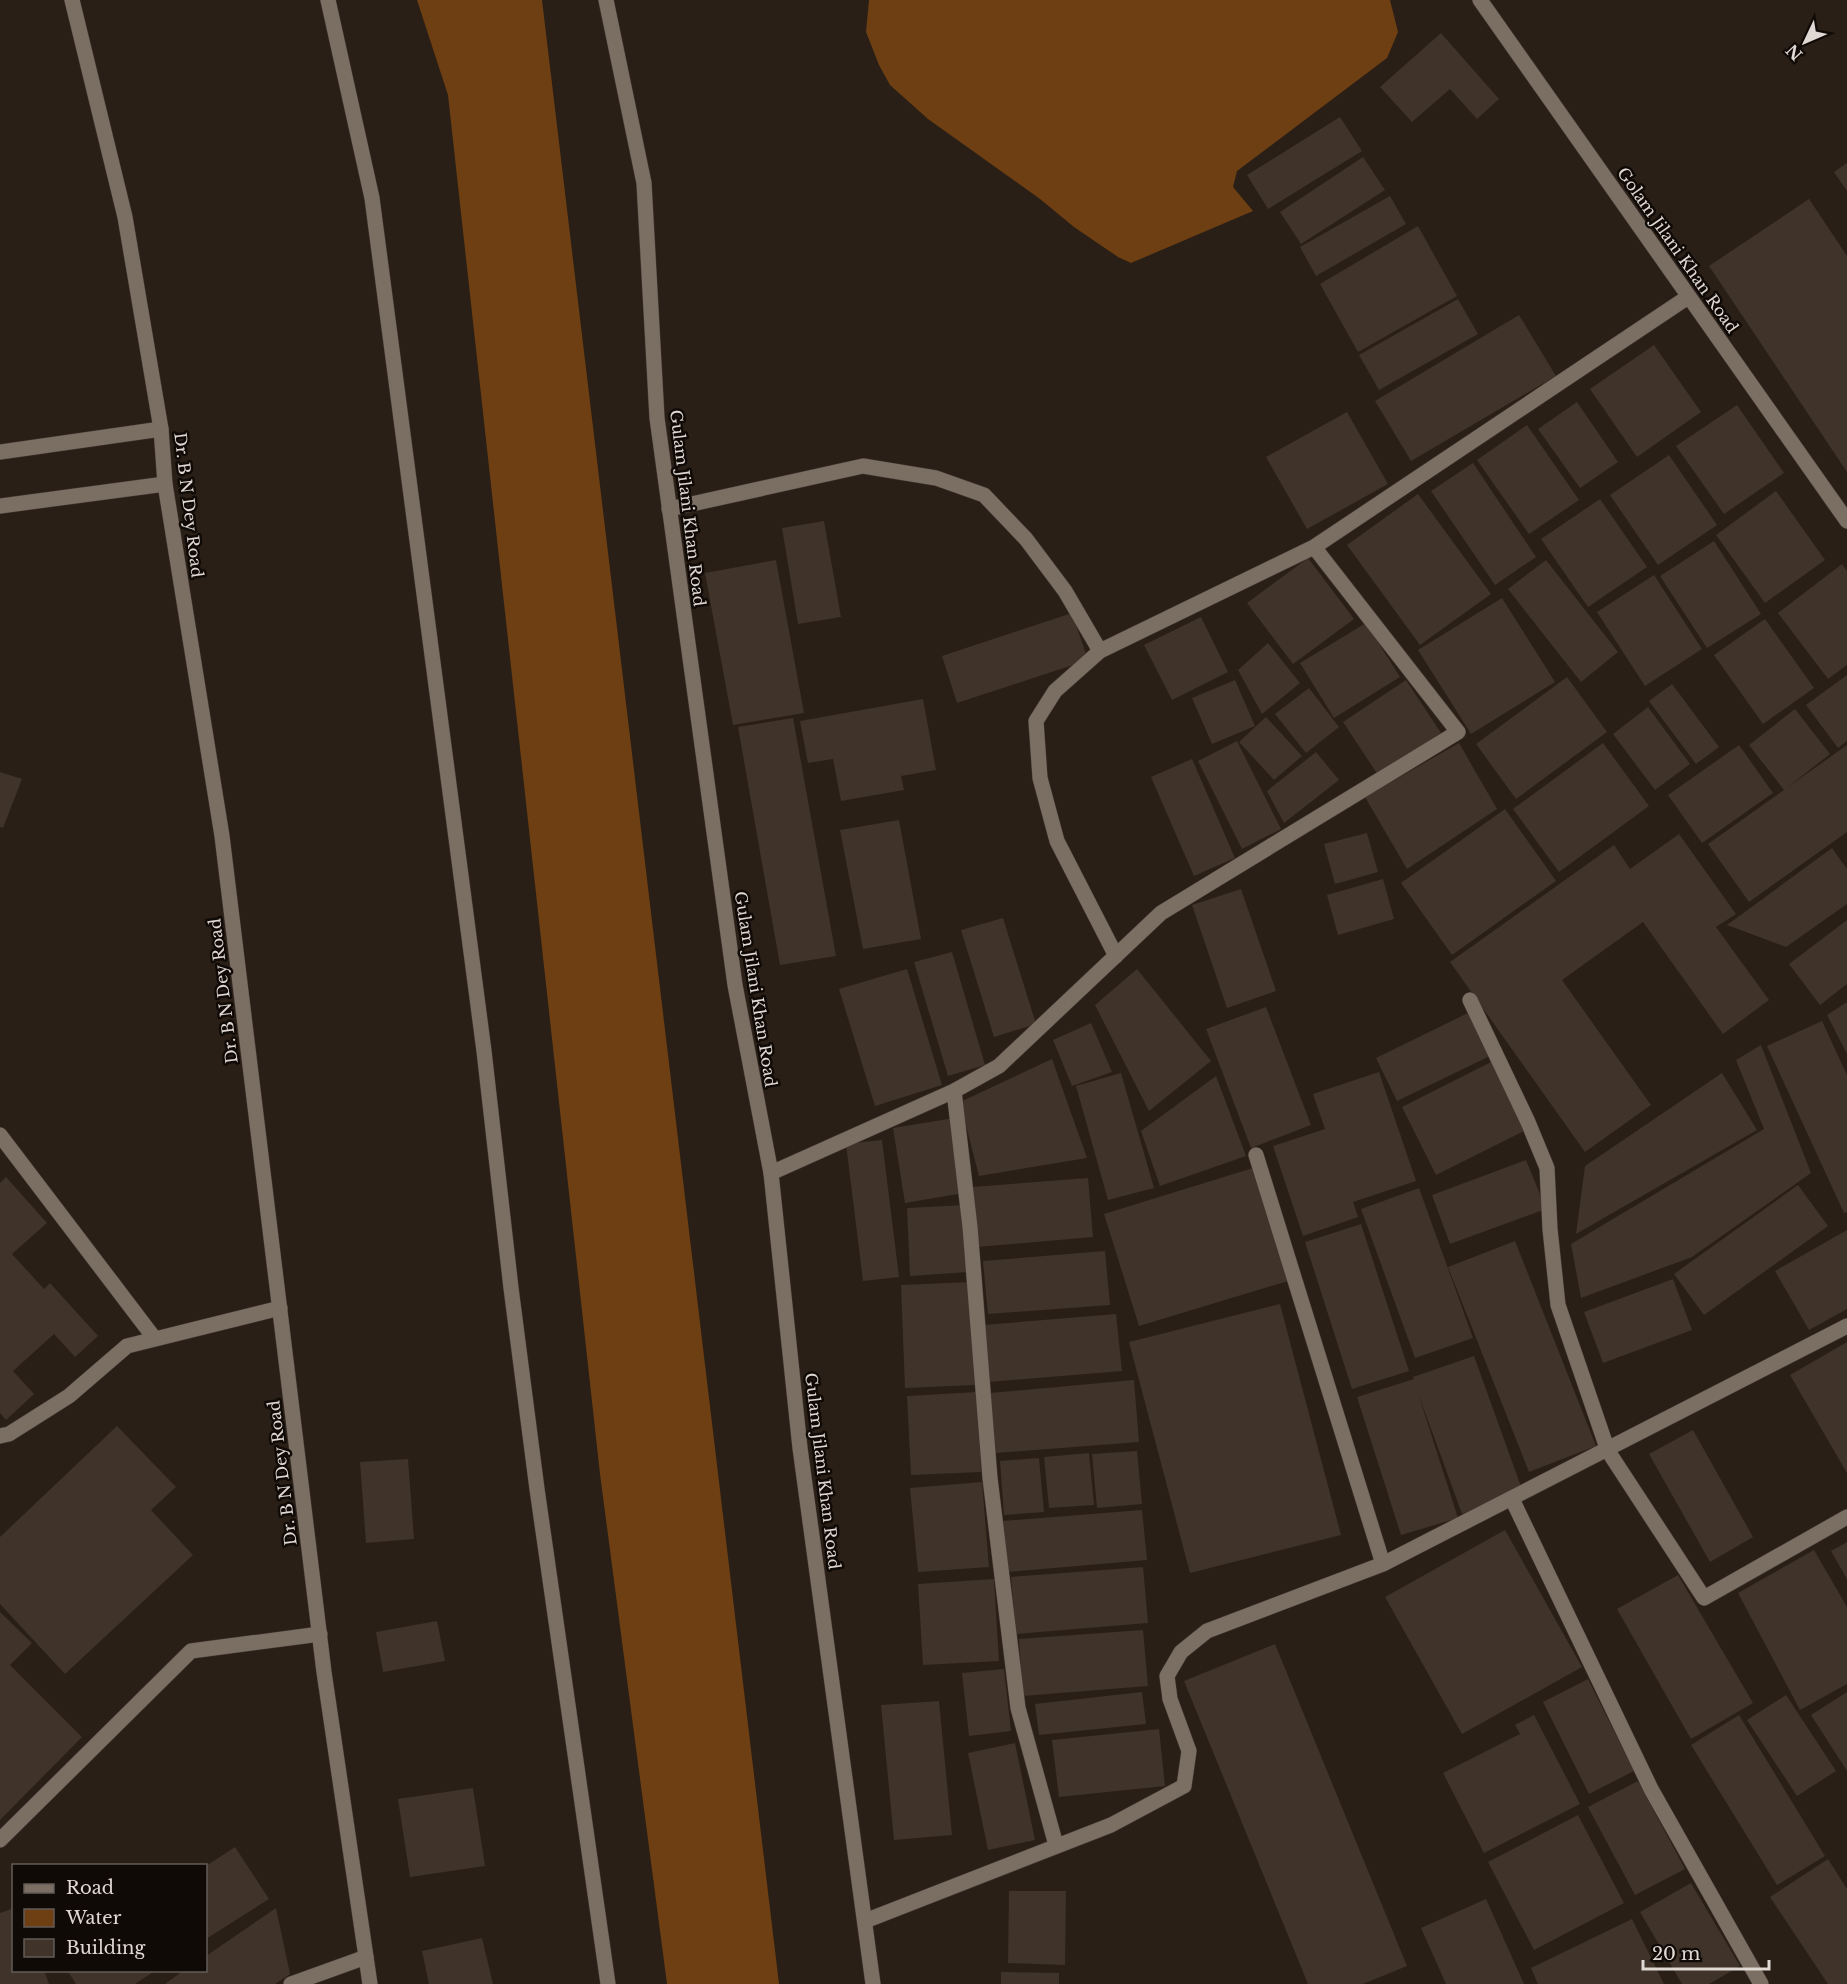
<svg xmlns="http://www.w3.org/2000/svg" width="1847" height="1984" font-family="'Libre Baskerville',serif">
	<style>
		.water { fill: #6d3f12 }
		.building { fill: #3f332a }
		.lines { fill: none; stroke-linecap: round; stroke-linejoin: round }
		.lane-casing { stroke: #433a35; stroke-width: 16 }
		.street-casing { stroke: #433a35; stroke-width: 16 }
		.secondary-casing { stroke: #433a35; stroke-width: 16 }
		.lane { stroke: #7b6e63; stroke-width: 15 }
		.street { stroke: #7b6e63; stroke-width: 15 }
		.secondary { stroke: #7b6e63; stroke-width: 15 }
		.labels { text-anchor: middle; stroke-width: 5; stroke-linejoin: round; paint-order: stroke }
		.street-label { font-size: 16px; fill: #e0d8d2; stroke: #0f0a06 }
	</style>
	<rect width="100%" height="100%" fill="#2a1f16"/>
	<!-- water -->
	<path class="water" d="M417 0H542L779 1984H667L600 1474 448 95Z
		M869 0H1390L1398 32 1387 58 1237 171 1233 187 1253 211 1131 263 1118 257 1074 227 1040 199 928 119 890 85 879 65 866 32Z"/>
	<!-- building -->
	<path class="building" d="M1441 33 1499 99 1477 119 1450 89 1412 122 1380 87Z
		M1340 117 1362 151 1268 209 1247 175Z
		M1363 157 1385 190 1301 244 1280 212Z
		M1847 163V191L1834 172Z
		M1390 196 1406 224 1316 276 1300 247Z
		M1809 199 1847 256V472L1709 266Z
		M1418 226 1457 296 1358 352 1320 284Z
		M1458 299 1478 334 1379 390 1359 355Z
		M1519 315 1556 376 1411 461 1375 401Z
		M1654 345 1701 412 1637 457 1590 389Z
		M1577 402 1618 462 1580 488 1538 429Z
		M1737 405 1784 473 1724 514 1676 446Z
		M1347 412 1388 484 1307 529 1266 457Z
		M1527 425 1579 500 1529 534 1477 460Z
		M1669 455 1717 525 1658 565 1610 495Z
		M1473 463 1536 557 1495 585 1431 491Z
		M1776 491 1825 560 1765 603 1716 535Z
		M1418 494 1491 594 1420 645 1347 545Z
		M1600 499 1647 567 1588 607 1541 539Z
		M824 521 841 617 798 624 782 528Z
		M1714 541 1761 614 1707 648 1660 576Z
		M1308 558 1354 619 1293 664 1247 603Z
		M776 560 804 713 733 725 705 573Z
		M1546 560 1618 652 1581 682 1508 589Z
		M1842 564 1847 571V665L1828 679 1778 613Z
		M1654 575 1702 649 1645 686 1597 612Z
		M1502 598 1555 682 1471 734 1418 650Z
		M1072 613 1088 660 957 703 942 656Z
		M1201 617 1228 672 1172 700 1144 645Z
		M1765 619 1814 688 1763 724 1714 655Z
		M1366 623 1400 677 1334 718 1300 663Z
		M1268 643 1300 683 1262 714 1238 670Z
		M1847 675V741L1838 748 1806 705Z
		M1567 677 1607 732 1516 799 1476 744Z
		M1235 680 1255 726 1212 744 1192 698Z
		M1406 680 1441 733 1378 775 1343 722Z
		M1672 684 1719 747 1696 764 1649 701Z
		M1309 688 1339 727 1306 753 1275 714Z
		M923 699 936 770 901 776 904 790 841 801 833 759 808 763 800 721Z
		M1648 707 1690 764 1655 790 1613 734Z
		M1795 709 1830 754 1788 787 1847 745V832L1749 902 1708 844 1784 790 1749 745Z
		M1266 717 1302 756 1274 780 1239 742Z
		M793 718 836 956 780 965 738 727Z
		M1237 741 1281 829 1242 849 1198 761Z
		M1459 743 1497 809 1407 869 1365 797Z
		M1603 743 1649 806 1559 872 1513 809Z
		M1739 745 1773 793 1702 843 1668 795Z
		M1316 752 1339 780 1284 823 1267 791Z
		M1192 759 1235 858 1194 876 1151 777Z
		M0 772 22 779 3 828 0 827Z
		M1505 809 1556 881 1452 955 1401 883Z
		M899 820 921 939 863 949 840 830Z
		M1367 833 1378 872 1335 884 1324 844Z
		M1679 834 1736 914 1716 927 1769 1000 1723 1034 1643 922 1562 980 1651 1105 1585 1152 1450 962 1614 845 1630 869Z
		M1832 848 1847 869V904L1786 947 1727 925Z
		M1383 879 1394 919 1338 935 1327 895Z
		M1241 889 1276 991 1227 1008 1192 905Z
		M1003 918 1036 1024 994 1037 961 930Z
		M1847 920V984L1820 1005 1789 964Z
		M952 952 985 1065 948 1076 914 962Z
		M907 969 942 1085 875 1106 839 989Z
		M1137 969 1211 1061 1149 1111 1095 1005Z
		M1847 1002V1054L1827 1015Z
		M1266 1007 1311 1125 1251 1148 1206 1029Z
		M1468 1013 1490 1056 1397 1101 1376 1058Z
		M1822 1021 1847 1075V1212L1844 1213 1767 1046Z
		M1091 1023 1112 1072 1072 1086 1053 1040Z
		M1761 1045 1811 1173 1692 1257 1581 1298 1571 1244 1764 1129 1736 1060Z
		M1052 1059 1087 1158 979 1176 960 1102Z
		M1495 1060 1530 1128 1436 1175 1402 1107Z
		M1379 1072 1416 1181 1353 1202 1358 1217 1303 1236 1273 1146 1325 1129 1313 1094Z
		M1121 1073 1154 1188 1108 1200 1076 1086Z
		M1722 1073 1757 1130 1576 1234 1585 1166Z
		M1216 1076 1246 1156 1160 1186 1141 1131Z
		M954 1118 964 1193 905 1203 893 1128Z
		M882 1140 899 1277 863 1281 846 1144Z
		M1526 1160 1546 1209 1450 1244 1432 1195Z
		M1253 1168 1288 1281 1139 1326 1104 1214Z
		M6 1177 47 1223 12 1254 44 1289 50 1283 98 1336 75 1357 54 1334 13 1371 34 1394 6 1420 0 1413V1183Z
		M1088 1178 1093 1237 977 1247 972 1187Z
		M1798 1185 1828 1226 1704 1315 1674 1274Z
		M1419 1188 1473 1338 1415 1358 1361 1209Z
		M965 1205 969 1272 910 1276 907 1208Z
		M1361 1224 1409 1371 1352 1389 1305 1242Z
		M1847 1230V1309L1809 1330 1775 1271Z
		M1515 1241 1596 1446 1529 1472 1448 1267Z
		M1105 1251 1110 1305 988 1314 983 1261Z
		M1673 1279 1692 1330 1603 1363 1584 1312Z
		M970 1282 975 1385 905 1388 901 1285Z
		M1280 1304 1341 1535 1190 1573 1129 1342Z
		M1116 1314 1122 1371 989 1382 984 1325Z
		M1847 1342V1473L1790 1375Z
		M1474 1356 1523 1492 1462 1514 1418 1393 1458 1518 1401 1535 1357 1397 1414 1379 1413 1377Z
		M1134 1380 1139 1442 995 1453 990 1393Z
		M977 1392 981 1472 911 1475 907 1396Z
		M117 1426 176 1487 151 1510 193 1555 65 1674 0 1604V1537Z
		M1693 1430 1753 1537 1710 1562 1649 1454Z
		M1137 1451 1142 1504 1097 1508 1092 1454Z
		M1089 1453 1094 1505 1049 1508 1044 1457Z
		M1039 1458 1044 1512 1004 1515 1000 1461Z
		M408 1459 414 1539 366 1543 360 1462Z
		M982 1482 989 1567 918 1572 910 1488Z
		M1142 1510 1147 1560 1007 1572 1002 1521Z
		M1505 1530 1582 1667 1462 1734 1385 1597Z
		M1847 1542V1579L1831 1551Z
		M1814 1550 1847 1607V1684L1800 1710 1738 1593Z
		M1143 1567 1148 1623 1016 1634 1011 1577Z
		M1678 1575 1753 1703 1691 1739 1617 1609Z
		M994 1579 999 1661 923 1665 918 1584Z
		M0 1612 32 1643 10 1665 82 1737 0 1820Z
		M437 1621 445 1661 383 1672 376 1632Z
		M1143 1630 1148 1686 1023 1696 1019 1639Z
		M1275 1644 1407 1966 1363 1984H1308L1184 1681Z
		M1004 1669 1011 1731 969 1736 962 1673Z
		M1588 1679 1634 1771 1589 1794 1543 1702Z
		M1142 1692 1146 1724 1039 1735 1035 1704Z
		M1847 1692V1771L1811 1715Z
		M1786 1695 1836 1771 1797 1796 1747 1720Z
		M939 1701 952 1835 894 1840 881 1705Z
		M1534 1715 1580 1804 1484 1853 1443 1773 1520 1734 1515 1725Z
		M1739 1715 1825 1856 1777 1885 1691 1745Z
		M1159 1729 1165 1786 1059 1797 1052 1740Z
		M1015 1743 1035 1840 988 1850 968 1753Z
		M1638 1781 1685 1869 1635 1895 1588 1807Z
		M473 1788 485 1866 410 1877 398 1799Z
		M1578 1815 1624 1903 1534 1950 1488 1862Z
		M235 1847 269 1899 206 1939V1866Z
		M1828 1859 1847 1889V1984H1828L1770 1897Z
		M1691 1883 1740 1966 1709 1984H1682L1640 1912Z
		M1009 1891H1066L1065 1965 1008 1963Z
		M1486 1899 1524 1984H1446L1421 1928Z
		M14 1908V1970H44L49 1984H0V1913Z
		M276 1908 290 1974 275 1984H165L184 1970H206V1956Z
		M1632 1919 1664 1984H1538L1531 1968Z
		M482 1938 493 1984H429L422 1951Z
		M67 1970H156L135 1984H76Z
		M1001 1972 1059 1973V1984H1001Z"/>
	<g class="lines">
		<!-- lane casing -->
		<g class="lane-casing">
			<path id="lane" d="M328 0 372 198 484 1051 511 1288 537 1489 608 1984
				M0 452 161 429
				M0 506 165 484
				M0 1840 191 1651 320 1634"/>
		</g>
		<!-- street casing -->
		<g class="street-casing">
			<path id="street" d="M1480 0 1847 521
				M669 509 863 466 936 478 984 495 1026 539 1065 591 1100 651
				M1116 956 1057 841 1040 778 1036 721 1055 691 1100 651 1314 547
				M1470 1000 1528 1122 1547 1168 1550 1229 1558 1305 1608 1451 1704 1598 1847 1517
				M954 1091 970 1227 990 1478 1018 1708 1056 1845
				M0 1135 155 1339
				M1256 1155 1383 1564
				M771 1173 954 1091 999 1066 1161 913 1458 732 1314 547 1688 297
				M0 1436 9 1434 69 1396 127 1346 280 1308
				M1512 1499 1651 1789 1761 1984
				M865 1921 1111 1825 1184 1786 1189 1751 1170 1699 1167 1676 1181 1652 1207 1631 1383 1564 1847 1326
				M291 1984 366 1957"/>
		</g>
		<!-- secondary casing -->
		<g class="secondary-casing">
			<path id="secondary" d="M72 0 125 217 161 429 165 484 222 836 324 1672 370 1984
				M606 0 644 183 657 418 735 985 771 1173 800 1448 873 1984"/>
		</g>
		<!-- lane -->
		<use href="#lane" class="lane"/>
		<!-- street -->
		<use href="#street" class="street"/>
		<!-- secondary -->
		<use href="#secondary" class="secondary"/>
	</g>
	<g class="labels">
		<!-- street labels -->
		<g class="street-label">
			<text transform="translate(1678 250) rotate(55)" y="6">Golam Jilani Khan Road</text>
			<text transform="translate(189 505) rotate(83)" y="6">Dr. B N Dey Road</text>
			<text transform="translate(688 508) rotate(83)" y="6">Gulam Jilani Khan Road</text>
			<text transform="translate(756 989) rotate(81)" y="6">Gulam Jilani Khan Road</text>
			<text transform="translate(223 991) rotate(-97)" y="6">Dr. B N Dey Road</text>
			<text transform="translate(823 1471) rotate(83)" y="6">Gulam Jilani Khan Road</text>
			<text transform="translate(282 1473) rotate(-97)" y="6">Dr. B N Dey Road</text>
		</g>
	</g>
	<!-- legend -->
	<rect x="12" y="1864" width="195" height="108" fill="#0f0a06" stroke="#635c58" stroke-width="1.5"/>
	<rect x="24" y="1884" width="30" height="9" fill="#7b6e63" stroke="#635c58" stroke-width="1.5"/>
	<text x="66" y="1894" font-size="18" fill="#e0d8d2">Road</text>
	<rect x="24" y="1909" width="30" height="18" fill="#6d3f12" stroke="#635c58" stroke-width="1.5"/>
	<text x="66" y="1924" font-size="18" fill="#e0d8d2">Water</text>
	<rect x="24" y="1939" width="30" height="18" fill="#3f332a" stroke="#635c58" stroke-width="1.5"/>
	<text x="66" y="1954" font-size="18" fill="#e0d8d2">Building</text>
	<!-- north arrow -->
	<g transform="translate(1805 42) rotate(226)" stroke="#0f0a06" stroke-width="4.5" paint-order="stroke">
	<path d="M0-4.5L10 22L0 15L-10 22Z" fill="#e0d8d2"/>
	<text y="-9" font-size="16" font-weight="bold" text-anchor="middle" fill="#e0d8d2">N</text>
	</g>
	<!-- scale -->
	<path d="M1643 1960v9h126v-9" fill="none" stroke="#e0d8d2" stroke-width="3"/>
	<text x="1652" y="1960" font-size="18" fill="#e0d8d2" stroke="#0f0a06" stroke-width="4.5" paint-order="stroke">20 m</text>
</svg>
